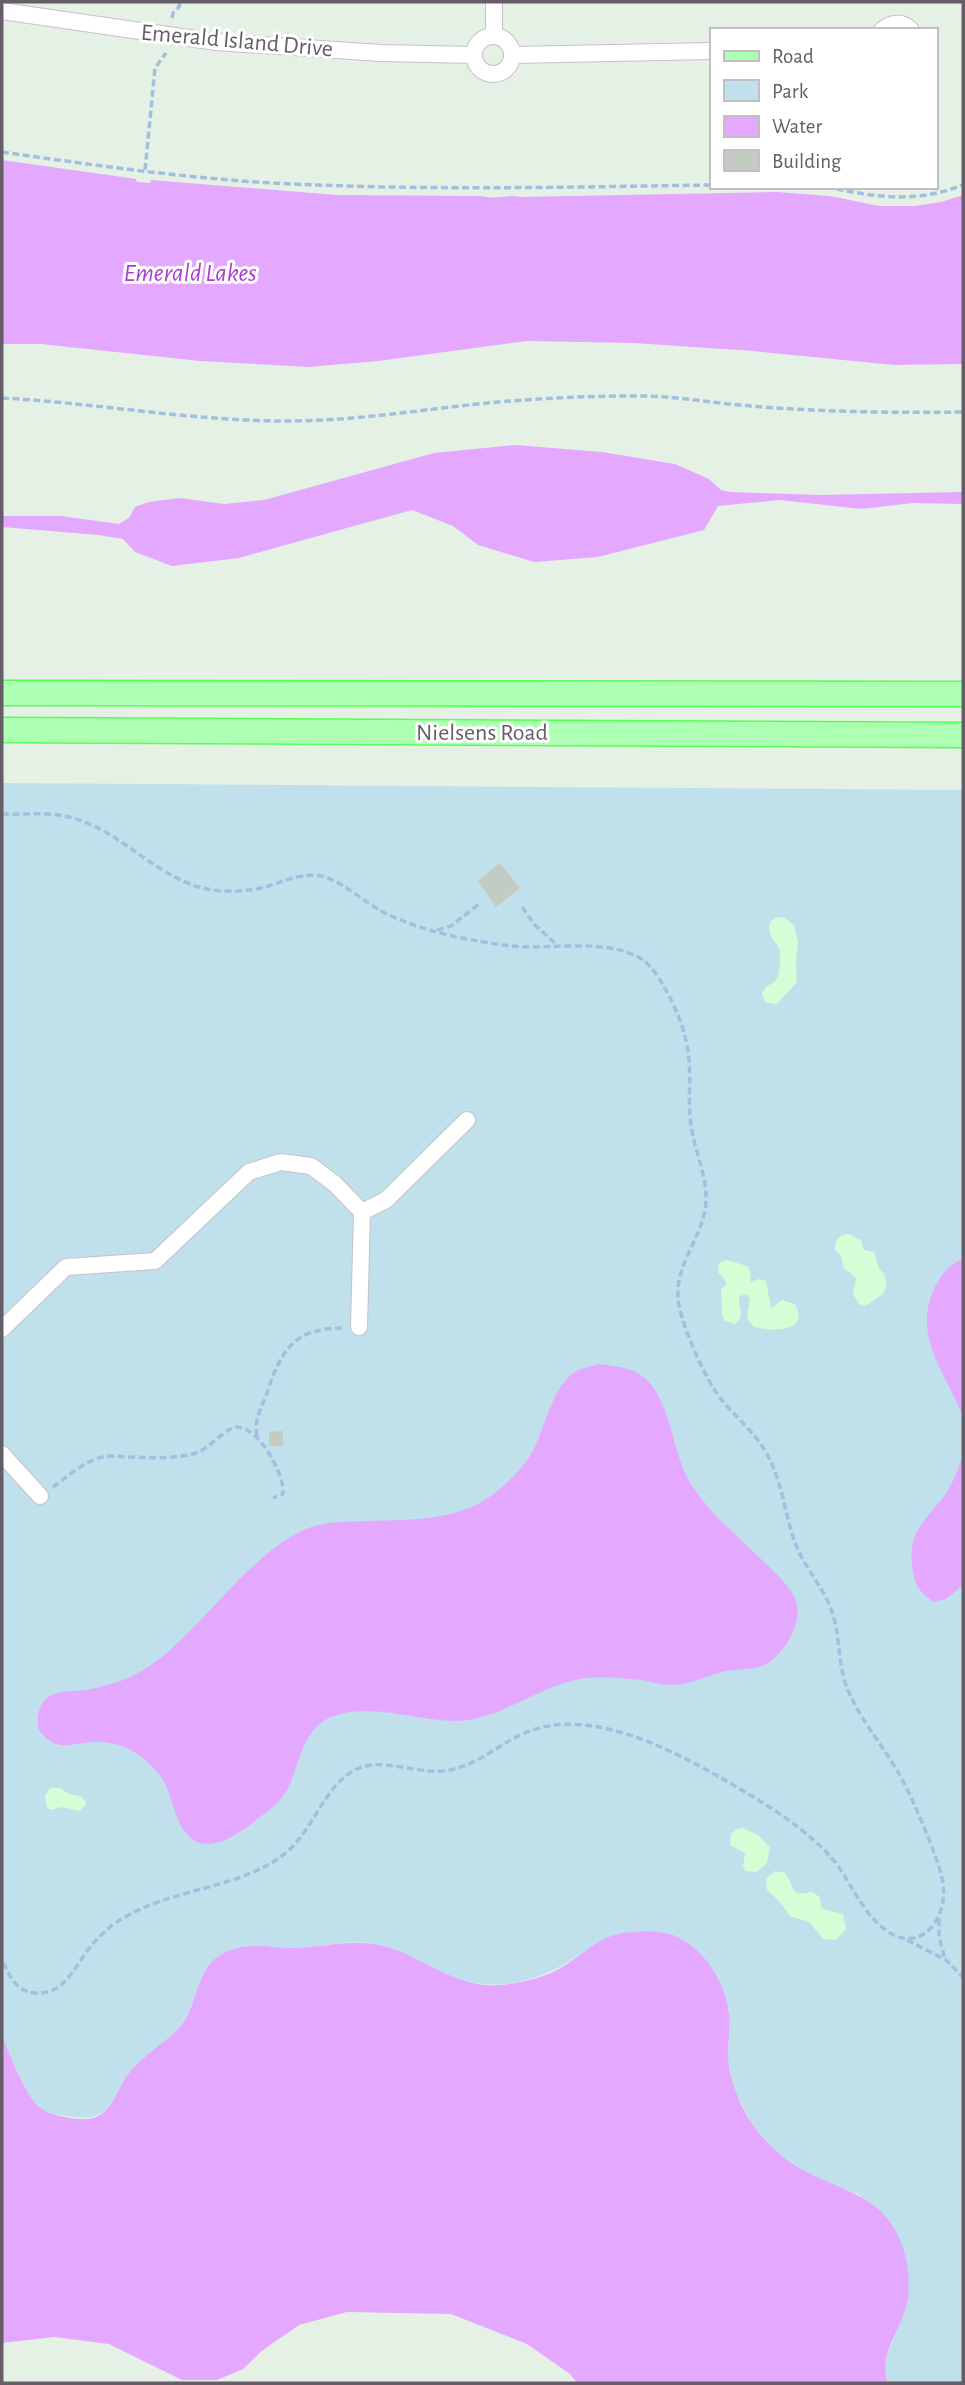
<svg xmlns="http://www.w3.org/2000/svg" width="965" height="2385" font-family="'Alegreya Sans',sans-serif">
	<style>
		.green { fill: #c0e0eb }
		.sand { fill: #d4fed5 }
		.water { fill: #e4a8ff }
		.building { fill: #c3ccc3 }
		.lines { fill: none; stroke-linecap: round; stroke-linejoin: round }
		.street-casing { stroke: #c7c0c8; stroke-width: 18 }
		.primary-casing { stroke: #57ff51; stroke-width: 27 }
		.path { stroke: #a2c0de; stroke-width: 3.5; stroke-dasharray: 7 3.5; stroke-linecap: butt }
		.street { stroke: #fff; stroke-width: 16 }
		.primary { stroke: #adffb4; stroke-width: 24 }
		.labels { text-anchor: middle; stroke-width: 6; stroke-linejoin: round; paint-order: stroke }
		.street-label { font-size: 24px; fill: #665d68; stroke: #fff }
		.water-label { font-size: 26px; font-style: italic; fill: #ad3dd1; stroke: #fff }
	</style>
	<rect width="100%" height="100%" fill="#e6f1e6"/>
	<!-- green -->
	<path class="green" d="M2 783 963 790V2383H884L885 2361 904 2313 909 2286 860 2195 806 2173 777 2152 753 2125 734 2090 728 2059 729 2009 586 1950C547 1979 499 1995 452 1977 429 1968 407 1953 384 1946 355 1937 324 1947 294 1948 268 1948 253 1941 226 1952 198 1964 199 1995 186 2017 173 2040 150 2050 133 2069 121 2082 118 2102 103 2112 93 2119 84 2118 73 2117 63 2116 50 2114 42 2109 28 2102 8 2051 2 2035Z"/>
	<!-- sand -->
	<path class="sand" d="M777 917 785 918 794 925 798 942 796 960 797 982 777 1004 765 1002 762 994C766 985 768 986 775 981 781 976 780 957 780 950 774 939 767 936 770 922Z
		M849 1234 861 1240 864 1250 874 1252C877 1257 876 1262 879 1268 882 1273 883 1271 885 1277 891 1293 875 1300 864 1306L859 1304 853 1294 856 1278 844 1268 841 1256 835 1250C835 1239 839 1235 849 1234Z
		M727 1260 747 1266 751 1273 750 1282 759 1279 766 1281 771 1308 782 1300 795 1304C811 1334 771 1331 754 1327L747 1319 750 1299 746 1294 740 1296C736 1307 747 1314 735 1324L725 1321 722 1316 721 1290 727 1283 718 1272 719 1263Z
		M50 1788H60L69 1794 81 1796 86 1802 85 1806 79 1811 61 1807 52 1810 47 1808 45 1796Z
		M743 1828 758 1835 770 1847 767 1863 757 1872 746 1871 743 1867 745 1853 730 1845 731 1834 737 1829Z
		M775 1871 785 1873C796 1887 788 1897 812 1892L820 1897 821 1907 825 1910 843 1914 846 1929 836 1940 823 1939 809 1922 790 1916 779 1901 767 1890 766 1878Z"/>
	<!-- water -->
	<path class="water" d="M2 160 136 179 137 182 150 183 151 180 337 195 482 196C495 200 507 194 520 197L777 192 830 196 879 206H915L941 202 963 195V364L894 365 753 351 634 343 527 341 378 361 308 367 200 361 41 344H2Z
		M515 445 602 452 675 464 709 479 721 490 730 492 819 495 963 492V504L913 503 861 509 780 500 718 506 704 530 598 557 534 562 478 545 453 526 412 510 239 558 172 566 135 552 123 539 98 535 2 527V516H61L119 524 129 518 135 507 149 502 180 498 224 504 264 500 434 453Z
		M963 1259V1417C947 1374 912 1338 934 1289 941 1275 948 1265 963 1259Z
		M600 1364C615 1366 635 1368 647 1380 673 1406 672 1458 694 1489 712 1515 737 1536 760 1558 772 1570 790 1585 796 1601 804 1624 781 1661 759 1667 747 1670 734 1669 721 1672 705 1677 690 1684 673 1685 662 1685 652 1682 641 1680 623 1678 603 1676 585 1678 538 1685 501 1721 453 1721 413 1720 374 1703 334 1716 298 1727 301 1774 281 1799 272 1810 258 1818 247 1827 236 1835 221 1844 207 1844 179 1844 175 1805 166 1786 161 1774 151 1765 142 1757 129 1747 111 1741 95 1742 69 1743 57 1754 38 1729 37 1718 38 1703 50 1696 61 1689 78 1692 91 1689 135 1680 154 1666 186 1635 222 1600 266 1542 314 1526 330 1521 349 1522 366 1521 406 1520 451 1521 485 1500 502 1489 523 1469 533 1451 545 1429 553 1381 579 1370 586 1367 593 1366 600 1364Z
		M963 1454V1585L946 1599 934 1602C919 1592 914 1584 912 1566 907 1525 934 1516 951 1485 956 1475 960 1464 963 1454Z
		M645 1931C655 1932 668 1932 677 1937 703 1949 723 1979 728 2007 731 2022 728 2040 728 2055 729 2080 739 2104 753 2125 767 2144 787 2163 809 2173 846 2192 882 2197 900 2240 908 2258 911 2283 907 2303 902 2329 877 2356 888 2383H577L570 2374 527 2344 451 2314 347 2312 299 2325 263 2350 243 2369 217 2380H182L109 2344 54 2337 2 2343V2035C8 2051 28 2102 42 2109 53 2116 76 2120 88 2119 111 2116 116 2093 126 2077 131 2070 138 2063 144 2058 159 2044 175 2036 186 2018 199 1995 198 1964 226 1952 253 1941 268 1948 294 1948 324 1947 354 1938 384 1946 424 1957 455 1988 498 1985 519 1984 547 1977 564 1966 580 1956 595 1941 614 1935 623 1932 635 1932 645 1931Z"/>
	<!-- building -->
	<path class="building" d="M500 863 520 888 496 907 478 881Z
		M283 1431V1446H269V1432Z"/>
	<g class="lines">
		<!-- street casing -->
		<g class="street-casing">
			<path id="street" d="M2 11 216 42 381 53 474 55
				M882 30C892 22 902 21 911 30
				M474 55a19 19 0 1 1 38 0a19 19 0 1 1-38 0Z
				M494 36V2
				M512 55 711 51
				M359 1327 362 1212 386 1200 467 1120
				M2 1329 66 1267 155 1261 249 1172 281 1162 311 1166 335 1184 362 1212
				M2 1454 40 1496"/>
		</g>
		<!-- primary casing -->
		<g class="primary-casing">
			<path id="primary" d="M2 693 963 694
				M2 730 963 735"/>
		</g>
		<!-- path -->
		<path class="path" d="M172 18 173 13 179 7 180 2
			M2 152C106 167 213 182 318 185 449 190 580 187 711 185
			M145 170 155 68 166 53
			M826 187C877 197 913 204 963 185
			M2 398C97 403 191 421 287 421 351 421 413 411 477 404 528 399 579 396 630 396 670 395 711 403 751 406 822 412 892 413 963 412
			M2 814C25 815 50 811 73 818 120 831 152 873 199 887 216 892 238 892 256 889 279 885 301 870 325 877 346 884 366 904 387 914 424 932 471 941 512 946 551 950 605 938 640 958 652 965 660 980 667 992 678 1012 687 1036 689 1059 691 1083 687 1107 692 1131 696 1154 707 1177 706 1201 705 1235 676 1261 678 1296 678 1318 702 1370 714 1389 729 1413 754 1429 768 1456 784 1486 785 1521 799 1552 809 1573 826 1591 833 1615 840 1638 838 1663 846 1685 858 1717 881 1743 898 1772 910 1793 919 1815 928 1837 938 1864 952 1891 937 1919 927 1938 908 1944 890 1933 860 1914 851 1878 828 1854 799 1823 759 1800 723 1779 666 1747 585 1704 520 1735 494 1748 473 1768 443 1771 415 1774 383 1757 357 1769 324 1784 313 1833 283 1855 234 1892 165 1887 111 1926 108 1929 93 1942 91 1946 76 1964 67 1991 41 1993 18 1995 10 1978 2 1959
			M522 907 535 925 558 946
			M437 930 451 926 479 904
			M257 1436C254 1419 261 1409 267 1393 281 1350 294 1328 343 1328
			M53 1487C67 1477 82 1463 99 1458 110 1454 120 1457 131 1457 152 1458 175 1459 196 1453 209 1449 226 1427 237 1427 259 1427 285 1475 283 1494L273 1498
			M939 1919V1937L945 1959
			M907 1940 946 1960 963 1977"/>
		<!-- street -->
		<use href="#street" class="street"/>
		<!-- primary -->
		<use href="#primary" class="primary"/>
	</g>
	<g class="labels">
		<!-- street labels -->
		<g class="street-label">
			<text transform="translate(237 40) rotate(5)" y="8">Emerald Island Drive</text>
			<text x="482" y="740">Nielsens Road</text>
		</g>
		<!-- water labels -->
		<g class="water-label">
			<text x="190" y="281">Emerald Lakes</text>
		</g>
	</g>
	<!-- border -->
	<rect width="965" height="2385" fill="none" stroke="#665d68" stroke-width="7"/>
	<!-- legend -->
	<rect x="710" y="28" width="228" height="161" fill="#ffffff" stroke="#c2bec3" stroke-width="2"/>
	<rect x="724" y="51" width="35" height="10" fill="#adffb4" stroke="#c2bec3" stroke-width="2"/>
	<text x="772" y="63" font-size="21" fill="#665d68">Road</text>
	<rect x="724" y="80" width="35" height="21" fill="#c0e0eb" stroke="#c2bec3" stroke-width="2"/>
	<text x="772" y="98" font-size="21" fill="#665d68">Park</text>
	<rect x="724" y="116" width="35" height="21" fill="#e4a8ff" stroke="#c2bec3" stroke-width="2"/>
	<text x="772" y="133" font-size="21" fill="#665d68">Water</text>
	<rect x="724" y="150" width="35" height="21" fill="#c3ccc3" stroke="#c2bec3" stroke-width="2"/>
	<text x="772" y="168" font-size="21" fill="#665d68">Building</text>
</svg>
